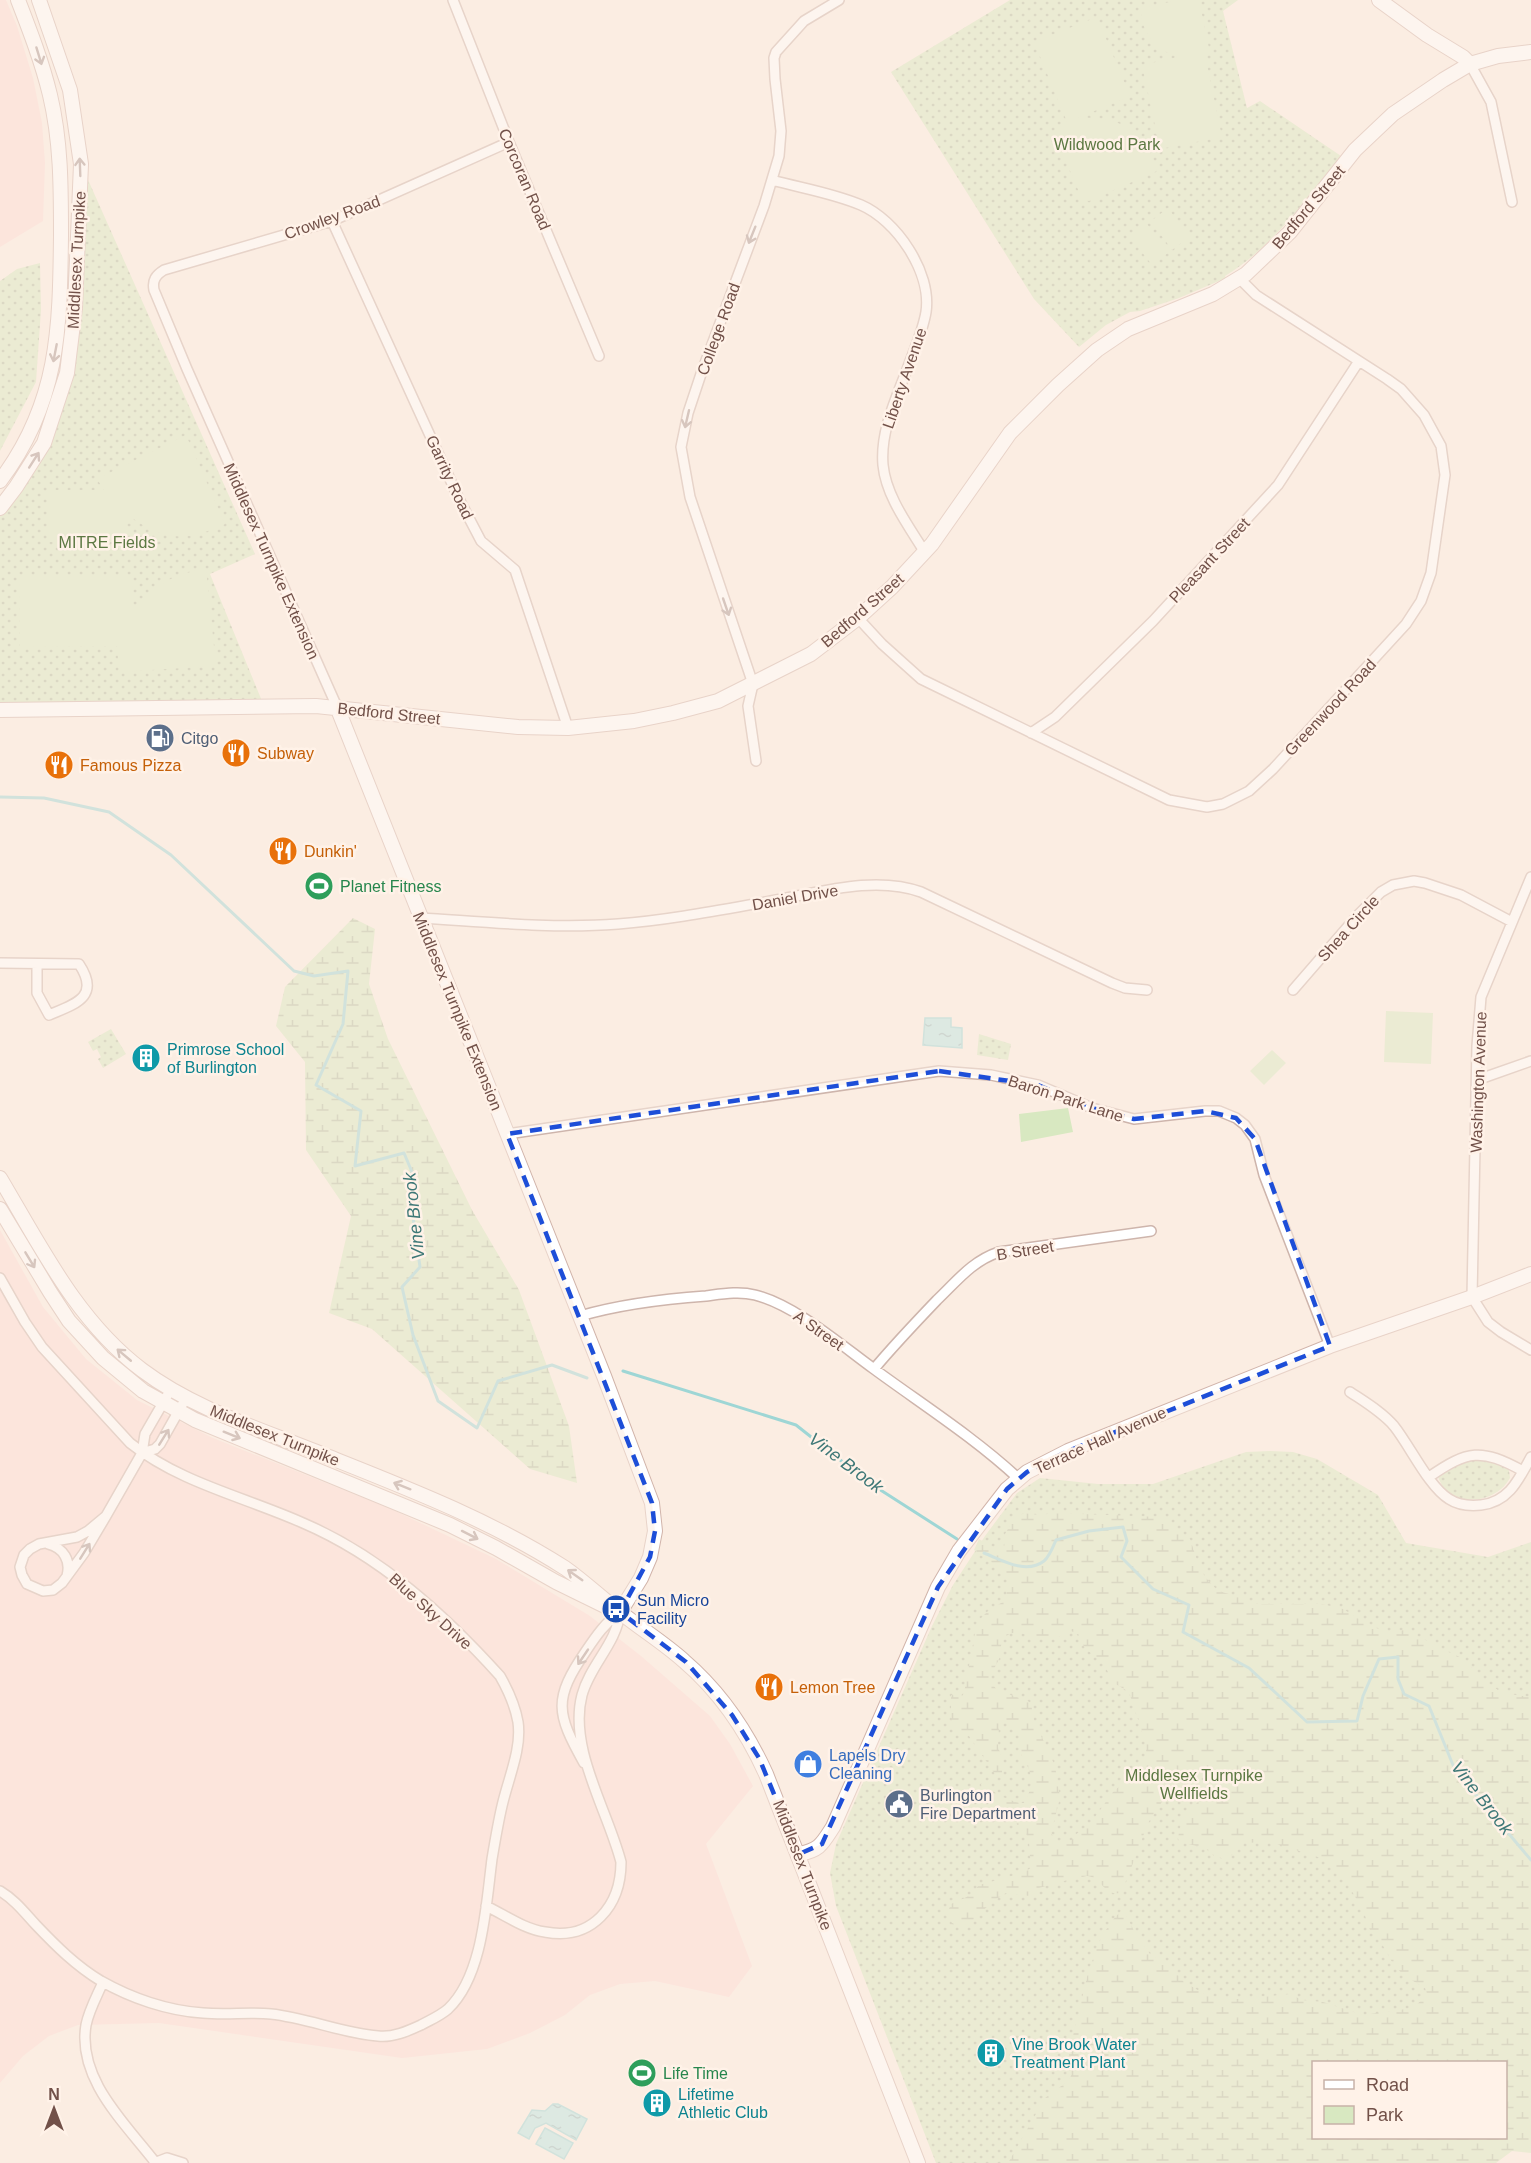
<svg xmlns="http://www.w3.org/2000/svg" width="1531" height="2163" font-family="Helvetica,sans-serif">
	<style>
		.commercial { fill: #fcdbd6 }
		.green { fill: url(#green-dots) }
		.wetland { fill: url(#wetland-marsh); fill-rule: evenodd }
		.pitch { fill: #d8e8c1 }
		.water { fill: url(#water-ripples); stroke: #9ed6d5; stroke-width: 1.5 }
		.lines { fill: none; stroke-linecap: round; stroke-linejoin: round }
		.stream { stroke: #9ed6d5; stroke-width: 3 }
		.street-casing { stroke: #ceb5ac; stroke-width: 12 }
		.secondary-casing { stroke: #d1b4aa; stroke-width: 16 }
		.street { stroke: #fff; stroke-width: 9 }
		.secondary { stroke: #fff; stroke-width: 14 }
		.oneway { stroke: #aa9792 }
		.marked { fill: none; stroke: #1d4ed8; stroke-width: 4.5; stroke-dasharray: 12 8; stroke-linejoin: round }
		.labels { text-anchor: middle; stroke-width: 5; stroke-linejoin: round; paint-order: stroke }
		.park-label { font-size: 16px; fill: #5c7842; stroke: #fff2e8 }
		.street-label { font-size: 16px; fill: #725149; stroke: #fff2e8 }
		.service-label { font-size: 16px; fill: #4e5e75; stroke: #fff2e8; text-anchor: start }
		.food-label { font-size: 16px; fill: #c56008; stroke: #fff2e8; text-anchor: start }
		.leisure-label { font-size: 16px; fill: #27864d; stroke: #fff2e8; text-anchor: start }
		.culture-label { font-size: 16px; fill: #0d838f; stroke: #fff2e8; text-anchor: start }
		.transit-label { font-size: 16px; fill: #164399; stroke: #fff2e8; text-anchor: start }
		.shop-label { font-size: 16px; fill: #366cbe; stroke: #fff2e8; text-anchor: start }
		.water-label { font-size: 18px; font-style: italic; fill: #3e7877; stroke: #fff2e8 }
	</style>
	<defs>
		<pattern id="green-dots" width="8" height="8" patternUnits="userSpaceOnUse" patternTransform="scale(1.5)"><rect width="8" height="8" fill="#d8e8c1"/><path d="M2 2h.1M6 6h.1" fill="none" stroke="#b4be9f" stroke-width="1.8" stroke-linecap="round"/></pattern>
		<pattern id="wetland-marsh" width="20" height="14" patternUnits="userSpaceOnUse" patternTransform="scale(1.5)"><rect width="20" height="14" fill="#d8e8c1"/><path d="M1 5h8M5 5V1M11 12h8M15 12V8" fill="none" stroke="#b4be9f"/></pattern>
		<pattern id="water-ripples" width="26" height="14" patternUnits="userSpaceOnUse" patternTransform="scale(1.5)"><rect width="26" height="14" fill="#b8e4e3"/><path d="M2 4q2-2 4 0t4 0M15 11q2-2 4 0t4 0" fill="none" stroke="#9abbba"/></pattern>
	</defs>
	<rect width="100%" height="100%" fill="#fbede2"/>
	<!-- commercial -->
	<path class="commercial" d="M0 0H6L17 26 33 78 42 123 45 163 43 221 0 247Z
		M0 1230 43 1307 86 1359 137 1400 213 1438 391 1509 496 1559 590 1616 641 1656 710 1716 730 1744 753 1786 706 1844 752 1966 729 1997 655 1981 620 1984 590 1995 565 2015 530 2033 487 2049 402 2058 159 2023 78 2025 49 2036 23 2056 0 2083Z"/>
	<!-- green -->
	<path class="green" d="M1010 0H1238L1223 11 1247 108 1260 101 1341 156C1306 199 1274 246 1225 276L1226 278 1179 298 1140 311 1130 312 1106 325 1079 347 1034 299 891 72Z
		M81 164 255 554 210 574 264 706 0 710V508L44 443 67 373Z
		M40 263 41 310 36 382 0 451V281L17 269Z
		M111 1029 126 1054 103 1068 98 1059 101 1057 97 1049 93 1051 88 1042Z
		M979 1034 1011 1044 1008 1060 977 1055Z
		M1270 1451 1293 1452 1317 1459 1378 1495 1406 1543 1488 1557 1531 1542V1999L1314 2062V2138L1267 2163H936L836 1906 830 1873 836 1844 932 1626 953 1585 985 1536 1017 1493 1040 1478 1098 1484H1153L1246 1452Z
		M1462 1459H1494L1509 1470 1510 1478C1508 1481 1505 1486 1501 1489 1481 1506 1445 1503 1438 1476Z"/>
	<!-- wetland -->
	<path class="wetland" d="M353 918 375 929 369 984 388 1039 472 1210 519 1290 569 1426 577 1483 530 1469 372 1329 329 1313 351 1216 306 1150 305 1062 276 1026 285 987Z
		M1025 1513 1039 1515 1055 1513 1160 1517 1190 1539 1197 1560 1205 1577 1218 1591 1244 1598 1255 1604H1322L1343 1609 1373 1627 1389 1632 1406 1630C1417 1639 1425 1635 1435 1649 1469 1653 1472 1674 1498 1690 1506 1694 1521 1696 1531 1697V2153L1512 2151 1496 2163H1008L1037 2112C1043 2092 1061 2091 1071 2076L1069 2053 1088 1973 1098 1944 1110 1923 1121 1911H1124L1134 1931 1150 1954 1170 1966 1184 1982 1208 1996 1237 1999 1290 1994 1302 2000 1323 2002 1363 2015 1413 2008 1427 1995 1425 1988 1403 1975 1392 1962 1382 1944 1370 1930 1363 1910 1344 1878 1324 1859 1271 1842 1240 1843 1232 1855 1225 1859 1214 1856 1205 1848 1180 1842 1178 1839C1179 1833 1180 1825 1183 1820 1191 1805 1213 1795 1207 1776L1204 1774 1180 1768 1175 1782 1148 1823 1127 1879 1120 1893C1105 1896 1101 1878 1088 1876 1082 1876 1043 1886 1037 1889 1036 1890 1031 1895 1030 1896L1006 1893 993 1901 966 1927 953 1925 947 1914 951 1904 969 1896 979 1885 1023 1873 1032 1867 1033 1864 1030 1857 1029 1841 1026 1833 1017 1825 1015 1814C997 1806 984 1810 981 1784H988L998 1796C1007 1797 1015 1804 1024 1803 1031 1790 1034 1781 1028 1767 1026 1764 1024 1762 1023 1759 1017 1744 1029 1726 1002 1722L999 1725 998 1747 1002 1758V1773L995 1774 969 1736 954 1729 951 1716V1695L962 1696 964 1693 977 1622 990 1609 1003 1602C1005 1596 1008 1589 1010 1583 1012 1574 981 1556 974 1550L979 1539 993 1547 1004 1549 1005 1534 1015 1517ZM1071 1631 1076 1633 1085 1648 1103 1663 1114 1683 1129 1692 1145 1741 1147 1757 1137 1771 1113 1792 1090 1824 1075 1835 1072 1840 1067 1842H1057L1051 1833 1060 1798 1055 1766 1034 1720 1031 1704 1028 1701 997 1690 990 1681C992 1668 997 1666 1000 1656 1002 1651 1000 1646 1002 1642 1012 1622 1033 1641 1049 1639 1056 1639 1064 1634 1071 1631ZM1314 2062H1506V2138H1314Z"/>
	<!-- pitch -->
	<path class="pitch" d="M1179 0H1199L1210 53 1205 55 1222 137 1160 149 1142 65 1178 57C1156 50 1141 33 1141 8Z
		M1097 17 1130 96 1078 118C1117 115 1147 130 1157 171L1089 201 1082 199 1053 131 1067 122 1034 42Z
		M1168 208 1189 237 1172 250 1151 221Z
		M1147 224 1169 252 1152 265 1130 237Z
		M186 435 225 524C184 543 163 541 125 513V542H48V490H104L97 479Z
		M206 568 216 666 119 672 117 646 20 647 19 575H132L133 609C159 582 171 576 206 568Z
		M1386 1011 1433 1013 1431 1064 1384 1062Z
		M1272 1050 1286 1063 1264 1085 1250 1071Z
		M1068 1108 1073 1132 1021 1142 1019 1114Z"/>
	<!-- water -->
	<path class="water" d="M925 1018H951V1027L962 1028V1048L923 1045Z
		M553 2104H558L587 2119 576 2140 546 2123 535 2128 529 2139 518 2133 532 2110 545 2111Z
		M545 2128 573 2143 564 2159 536 2144Z"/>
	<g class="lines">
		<!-- stream -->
		<path class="stream" d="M0 797 44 798 109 812 171 855 294 971 314 976 348 971 343 1024 316 1085 361 1111 355 1166 404 1153 412 1172 413 1217 420 1267 402 1287 413 1335 438 1401 477 1428 498 1381 552 1365 587 1378
			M623 1371 796 1425 868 1482 957 1539
			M984 1553C1002 1560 1026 1575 1044 1561 1049 1557 1053 1547 1056 1540L1089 1531 1123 1527 1127 1541 1121 1557 1153 1589 1189 1605 1183 1632 1249 1668 1307 1722 1357 1721 1363 1696 1379 1659 1398 1657V1679L1404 1694 1429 1706 1455 1770 1531 1860"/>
		<!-- street casing -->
		<g class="street-casing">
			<path id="street" d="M453 0 509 142 599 356
				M1470 64 1491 102 1512 202
				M772 180C801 188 833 193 861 205 896 220 932 272 926 312 923 330 915 348 909 364 897 397 880 430 883 465 886 496 908 525 924 551
				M332 221 459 499 481 541 515 570 568 728
				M858 618 882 644 921 679 1169 800 1207 807 1223 804 1249 791 1273 769 1406 624 1421 601 1431 573 1445 475 1441 446 1424 415 1401 389 1387 379 1256 295 1240 279
				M337 707 187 369 154 290C152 280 156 275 164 270L332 221 509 142
				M1031 733 1055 717 1153 621 1278 485 1359 361
				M756 761 748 706 753 684 690 497 681 447 688 413 702 371 764 206 779 156 781 131 775 79 774 58 776 52 804 21 839 0
				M1531 877 1481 997 1477 1046 1472 1297 1488 1322 1501 1332 1531 1350
				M421 918C486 922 552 929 618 924 669 920 720 910 771 901 818 893 874 875 921 892L1112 983 1125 988 1147 990
				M0 963 79 964C101 997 75 1004 49 1015L37 993V964
				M1293 990 1358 915 1381 892 1393 885 1414 881 1425 883 1461 895 1512 922
				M1477 1080 1531 1061
				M507 1134 939 1071 991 1075 1038 1085 1092 1108 1134 1119 1205 1111H1219L1236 1118 1245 1125 1255 1139 1264 1175 1330 1346
				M0 1278 25 1322 42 1347 130 1443C180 1483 245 1497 303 1523 380 1556 444 1614 500 1676 508 1690 515 1705 518 1722 522 1749 508 1779 502 1806 498 1823 495 1841 492 1859 486 1905 483 1976 448 2009 440 2016 430 2020 421 2025 408 2031 392 2038 378 2036 341 2033 308 2018 271 2014 249 2012 226 2015 203 2013 168 2011 131 1998 101 1981 76 1966 56 1946 36 1925 24 1912 15 1900 0 1891
				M580 1316C621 1304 664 1299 706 1296 722 1294 739 1291 755 1295 795 1305 841 1345 874 1369 923 1405 975 1438 1019 1479
				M874 1369C894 1345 915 1323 937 1300 957 1281 972 1261 999 1252L1151 1231
				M1350 1392C1365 1402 1382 1412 1394 1426 1410 1446 1429 1487 1449 1499 1458 1505 1471 1506 1481 1505 1509 1502 1519 1479 1531 1457
				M142 1453 155 1449 160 1444 186 1398
				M1429 1477C1468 1450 1481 1448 1523 1471
				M106 1516 88 1531 77 1537 39 1544 30 1549 24 1555 20 1567 22 1575 27 1584 43 1591 53 1590 62 1583 84 1553 106 1516 142 1453 145 1434 171 1389
				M48 1544C64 1548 71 1561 67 1576
				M584 1763C556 1713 553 1699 586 1651 596 1636 605 1623 620 1612
				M486 1906C505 1915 524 1929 545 1932 592 1941 621 1906 621 1862 608 1811 568 1748 582 1695 590 1665 617 1643 620 1612
				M103 1982C97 1996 89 2010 86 2025 77 2079 125 2123 155 2162
				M154 2163 167 2158 183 2163"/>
		</g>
		<!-- secondary casing -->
		<g class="secondary-casing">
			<path id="secondary" d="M1379 0 1427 35 1463 57 1470 64
				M0 481C59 403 60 329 61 235 61 187 61 141 50 95 42 62 30 31 18 0
				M0 508 16 487 44 443 67 373 75 308 81 164 70 90 39 0
				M337 707 604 1376 652 1503 655 1531 650 1557 641 1578 620 1612
				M0 710 316 706 518 727 568 728 634 721 673 713 718 701 811 654 858 618 892 587 932 544 1010 433 1058 385 1097 350 1128 329 1213 294 1246 274 1290 232 1355 150 1393 114 1443 80 1470 64 1498 56 1531 52
				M0 1178C41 1247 77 1321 142 1370 195 1410 263 1430 324 1455 407 1488 490 1520 565 1568 585 1582 601 1598 620 1612 641 1629 664 1643 684 1661 719 1691 747 1732 766 1774L918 2163
				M0 1209 50 1292 69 1321 103 1358 143 1391 195 1420 450 1525 496 1548 556 1582 607 1607
				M799 1854C820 1850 822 1844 833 1827L938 1587 959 1551 1007 1489 1027 1472 1068 1451 1330 1346 1472 1297 1531 1274"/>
		</g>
		<!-- street -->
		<use href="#street" class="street"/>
		<!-- secondary -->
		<use href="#secondary" class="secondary"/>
	</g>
	<!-- one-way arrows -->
	<defs><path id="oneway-shaft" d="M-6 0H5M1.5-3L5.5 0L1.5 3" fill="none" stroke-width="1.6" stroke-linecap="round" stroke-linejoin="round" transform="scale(1.5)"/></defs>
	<g class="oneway">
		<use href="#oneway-shaft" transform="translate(39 56) rotate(73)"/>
		<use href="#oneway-shaft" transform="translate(80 167) rotate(-92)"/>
		<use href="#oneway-shaft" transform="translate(752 235) rotate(112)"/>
		<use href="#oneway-shaft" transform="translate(55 353) rotate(101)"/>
		<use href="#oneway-shaft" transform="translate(687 419) rotate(103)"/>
		<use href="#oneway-shaft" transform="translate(34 460) rotate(-57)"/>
		<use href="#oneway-shaft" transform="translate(726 607) rotate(71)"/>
		<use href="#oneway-shaft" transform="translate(30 1260) rotate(59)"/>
		<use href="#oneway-shaft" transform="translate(124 1355) rotate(-140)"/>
		<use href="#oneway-shaft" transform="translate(232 1435) rotate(22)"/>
		<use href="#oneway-shaft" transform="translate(164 1437) rotate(-58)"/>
		<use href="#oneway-shaft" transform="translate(402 1486) rotate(-158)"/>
		<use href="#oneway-shaft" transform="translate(470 1535) rotate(27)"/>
		<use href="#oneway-shaft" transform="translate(85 1551) rotate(-58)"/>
		<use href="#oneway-shaft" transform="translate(575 1575) rotate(-145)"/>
		<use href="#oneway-shaft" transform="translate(583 1657) rotate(124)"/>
	</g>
	<!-- marked area -->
	<path d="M0 0H1531V2163H0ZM939 1071 1038 1085 1092 1108 1134 1119 1205 1111 1236 1118 1255 1139 1330 1346 1068 1451 1027 1472 1007 1489 938 1587 822 1844 799 1854 759 1758 732 1715 686 1662 620 1612 650 1557 655 1531 652 1503 507 1134Z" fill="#fbede2" fill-opacity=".55" fill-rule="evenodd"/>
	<path class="marked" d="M939 1071 1038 1085 1092 1108 1134 1119 1205 1111 1236 1118 1255 1139 1330 1346 1068 1451 1027 1472 1007 1489 938 1587 822 1844 799 1854 759 1758 732 1715 686 1662 620 1612 650 1557 655 1531 652 1503 507 1134Z"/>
	<!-- icons -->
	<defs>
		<g id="fuel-disc" transform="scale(1.5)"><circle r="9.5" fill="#5c6f8a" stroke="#fff2e8"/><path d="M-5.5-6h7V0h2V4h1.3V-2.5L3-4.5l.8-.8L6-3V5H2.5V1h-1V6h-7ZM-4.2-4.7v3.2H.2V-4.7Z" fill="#fff"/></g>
		<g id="restaurant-disc" transform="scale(1.5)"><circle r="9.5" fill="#e8710a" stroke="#fff2e8"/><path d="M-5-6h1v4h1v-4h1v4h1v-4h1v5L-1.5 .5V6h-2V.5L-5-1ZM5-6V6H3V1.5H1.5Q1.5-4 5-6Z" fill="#fff"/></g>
		<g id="stadium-disc" transform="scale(1.5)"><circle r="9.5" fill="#2e9e5b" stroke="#fff2e8"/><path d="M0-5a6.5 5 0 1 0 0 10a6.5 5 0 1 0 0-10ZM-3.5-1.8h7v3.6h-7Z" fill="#fff"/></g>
		<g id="building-disc" transform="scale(1.5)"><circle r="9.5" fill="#0f9aa8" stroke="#fff2e8"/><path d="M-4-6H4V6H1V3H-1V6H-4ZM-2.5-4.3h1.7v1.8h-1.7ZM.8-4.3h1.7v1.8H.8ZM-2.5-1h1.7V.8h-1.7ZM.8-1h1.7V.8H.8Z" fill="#fff"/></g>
		<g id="bus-disc" transform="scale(1.5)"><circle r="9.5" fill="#1a4fb4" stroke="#fff2e8"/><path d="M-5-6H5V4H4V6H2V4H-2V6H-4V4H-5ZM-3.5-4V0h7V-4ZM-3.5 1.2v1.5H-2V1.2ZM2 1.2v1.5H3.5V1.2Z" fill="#fff"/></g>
		<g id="shop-disc" transform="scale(1.5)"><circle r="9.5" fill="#3f7fe0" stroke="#fff2e8"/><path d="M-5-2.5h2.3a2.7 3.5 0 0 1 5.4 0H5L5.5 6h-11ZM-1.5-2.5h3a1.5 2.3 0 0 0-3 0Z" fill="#fff"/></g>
		<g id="civic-disc" transform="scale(1.5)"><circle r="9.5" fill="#5c6f8a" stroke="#fff2e8"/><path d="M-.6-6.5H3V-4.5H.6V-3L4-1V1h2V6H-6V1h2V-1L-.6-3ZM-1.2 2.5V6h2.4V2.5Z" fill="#fff"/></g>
	</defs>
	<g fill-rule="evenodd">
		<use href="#fuel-disc" x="160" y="738"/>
		<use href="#restaurant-disc" x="236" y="753"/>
		<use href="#restaurant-disc" x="59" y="765"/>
		<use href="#restaurant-disc" x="283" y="851"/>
		<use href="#stadium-disc" x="319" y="886"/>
		<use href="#building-disc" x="146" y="1058"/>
		<use href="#bus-disc" x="616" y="1609"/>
		<use href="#restaurant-disc" x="769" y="1687"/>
		<use href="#shop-disc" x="808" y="1764"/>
		<use href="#civic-disc" x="899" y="1804"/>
		<use href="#building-disc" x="991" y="2053"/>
		<use href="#stadium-disc" x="642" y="2073"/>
		<use href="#building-disc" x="657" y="2103"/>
	</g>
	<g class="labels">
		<!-- park labels -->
		<g class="park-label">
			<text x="1107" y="150">Wildwood Park</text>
			<text x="107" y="548">MITRE Fields</text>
			<text x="1194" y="1781">Middlesex Turnpike<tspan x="1194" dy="18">Wellfields</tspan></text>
		</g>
		<!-- street labels -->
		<g class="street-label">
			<text transform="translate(525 179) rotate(67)" y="6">Corcoran Road</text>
			<text transform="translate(1308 207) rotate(-50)" y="6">Bedford Street</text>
			<text transform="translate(332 217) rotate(-20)" y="6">Crowley Road</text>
			<text transform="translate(76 260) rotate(-87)" y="6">Middlesex Turnpike</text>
			<text transform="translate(718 329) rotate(-70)" y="6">College Road</text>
			<text transform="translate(904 378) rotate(-71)" y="6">Liberty Avenue</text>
			<text transform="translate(450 477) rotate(65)" y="6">Garrity Road</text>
			<text transform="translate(1209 560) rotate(-47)" y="6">Pleasant Street</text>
			<text transform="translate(272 561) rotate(66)" y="6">Middlesex Turnpike Extension</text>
			<text transform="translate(862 610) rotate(-41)" y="6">Bedford Street</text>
			<text transform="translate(1330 707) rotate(-47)" y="6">Greenwood Road</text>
			<text transform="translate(389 713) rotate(6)" y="6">Bedford Street</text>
			<text transform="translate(795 897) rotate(-10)" y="6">Daniel Drive</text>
			<text transform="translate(1348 928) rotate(-48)" y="6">Shea Circle</text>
			<text transform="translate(458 1011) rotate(68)" y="6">Middlesex Turnpike Extension</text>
			<text transform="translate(1478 1082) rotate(-88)" y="6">Washington Avenue</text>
			<text transform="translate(1066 1098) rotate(18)" y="6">Baron Park Lane</text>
			<text transform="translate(1025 1250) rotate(-9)" y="6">B Street</text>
			<text transform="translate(819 1330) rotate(35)" y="6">A Street</text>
			<text transform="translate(275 1435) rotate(22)" y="6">Middlesex Turnpike</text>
			<text transform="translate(1100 1440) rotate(-24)" y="6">Terrace Hall Avenue</text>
			<text transform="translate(431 1611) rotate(42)" y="6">Blue Sky Drive</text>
			<text transform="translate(803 1865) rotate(69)" y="6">Middlesex Turnpike</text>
		</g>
		<!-- service labels -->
		<g class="service-label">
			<text x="181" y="744">Citgo</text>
			<text x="920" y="1801">Burlington<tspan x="920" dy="18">Fire Department</tspan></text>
		</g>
		<!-- food labels -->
		<g class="food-label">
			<text x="257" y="759">Subway</text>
			<text x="80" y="771">Famous Pizza</text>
			<text x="304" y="857">Dunkin'</text>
			<text x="790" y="1693">Lemon Tree</text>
		</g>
		<!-- leisure labels -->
		<g class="leisure-label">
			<text x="340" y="892">Planet Fitness</text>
			<text x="663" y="2079">Life Time</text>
		</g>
		<!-- culture labels -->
		<g class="culture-label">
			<text x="167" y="1055">Primrose School<tspan x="167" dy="18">of Burlington</tspan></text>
			<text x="1012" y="2050">Vine Brook Water<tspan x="1012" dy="18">Treatment Plant</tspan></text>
			<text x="678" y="2100">Lifetime<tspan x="678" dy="18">Athletic Club</tspan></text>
		</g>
		<!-- transit labels -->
		<g class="transit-label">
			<text x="637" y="1606">Sun Micro<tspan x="637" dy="18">Facility</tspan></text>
		</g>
		<!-- shop labels -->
		<g class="shop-label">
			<text x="829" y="1761">Lapels Dry<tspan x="829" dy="18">Cleaning</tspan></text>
		</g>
		<!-- water labels -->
		<g class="water-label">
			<text transform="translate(414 1216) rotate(-96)" y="6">Vine Brook</text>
			<text transform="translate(846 1463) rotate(37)" y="6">Vine Brook</text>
			<text transform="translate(1482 1798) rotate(52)" y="6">Vine Brook</text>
		</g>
	</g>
	<!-- legend -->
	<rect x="1312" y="2061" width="195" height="78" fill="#fff2e8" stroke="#c7b2a8" stroke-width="1.5"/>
	<rect x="1324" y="2080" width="30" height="9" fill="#ffffff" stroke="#c7b2a8" stroke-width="1.5"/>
	<text x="1366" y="2091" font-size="18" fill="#725149">Road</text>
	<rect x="1324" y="2106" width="30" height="18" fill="#d8e8c1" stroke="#c7b2a8" stroke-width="1.5"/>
	<text x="1366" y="2121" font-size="18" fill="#725149">Park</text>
	<!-- north arrow -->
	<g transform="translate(54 2109)" stroke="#fff2e8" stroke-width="4.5" paint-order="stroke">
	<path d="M0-4.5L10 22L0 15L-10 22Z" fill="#725149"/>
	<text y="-9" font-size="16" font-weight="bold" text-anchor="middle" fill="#725149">N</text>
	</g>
</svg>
